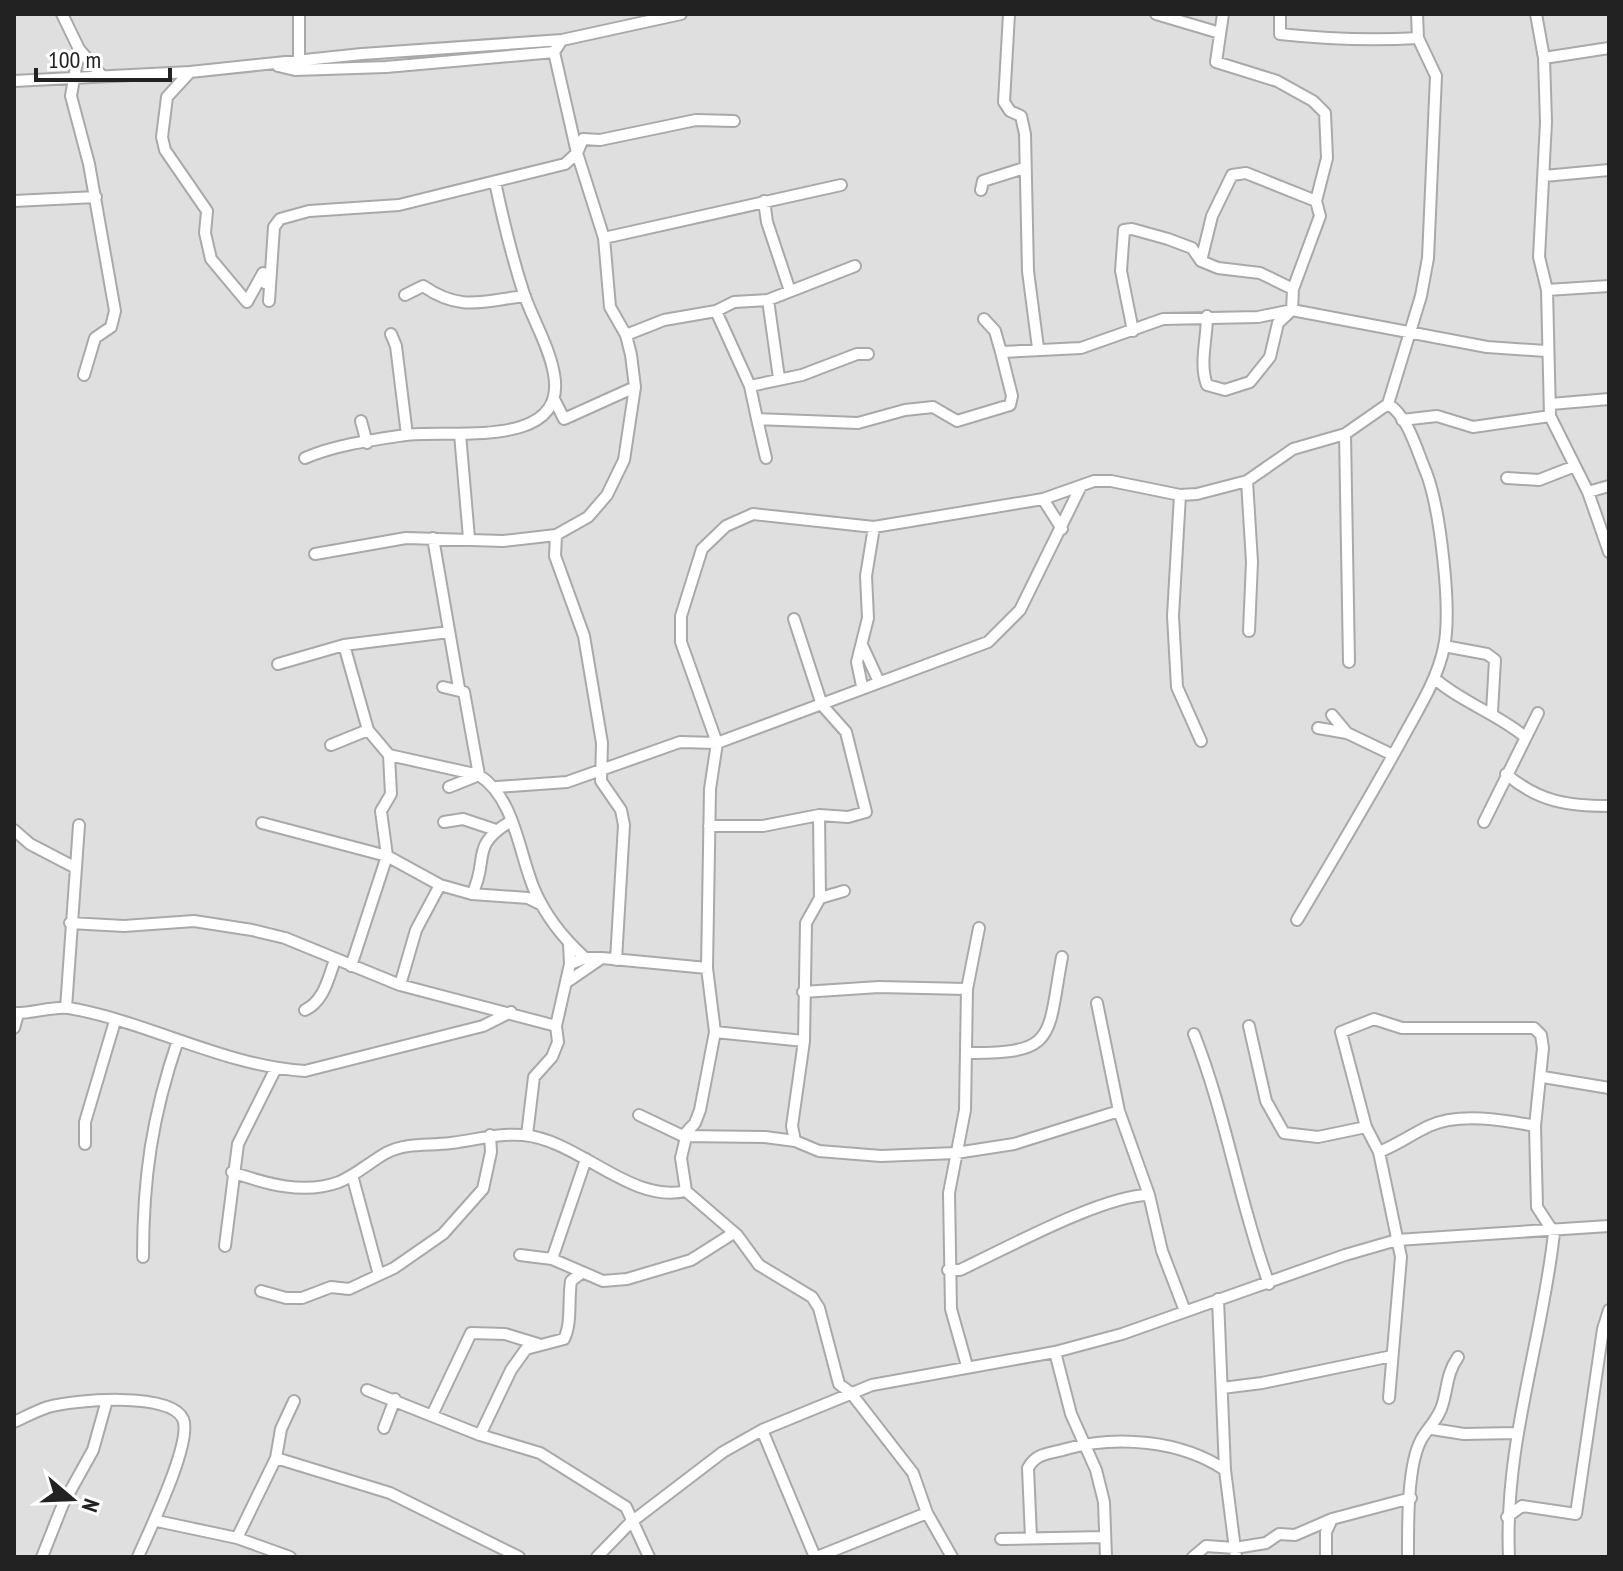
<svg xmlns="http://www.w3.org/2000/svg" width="1623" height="1571" font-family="'PT Sans Narrow',sans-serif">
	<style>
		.residential { fill: #e0dfdf }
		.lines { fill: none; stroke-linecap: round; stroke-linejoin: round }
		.minor-casing { stroke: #a9a9a9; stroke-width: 14 }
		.minor { stroke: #fff; stroke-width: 10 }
	</style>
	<rect width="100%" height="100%" fill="#f2efe9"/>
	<!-- residential -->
	<path class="residential" d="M14 14H1609V1557H14Z"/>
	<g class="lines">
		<!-- minor casing -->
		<g class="minor-casing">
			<path id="minor" d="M62 14 79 49 102 76
				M1009 14 1004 102 1010 111 1021 116 1025 134 1028 271 1038 348
				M1156 14 1220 33
				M1280 14V34C1326 39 1371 41 1418 38
				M1536 14 1544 58 1546 122 1539 257 1547 290 1550 416 1588 492 1609 552
				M79 49 71 96 89 164 115 311 111 327 95 338 84 375
				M1544 58 1609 48
				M299 60V14
				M278 66 295 70 386 67 554 52
				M190 72 167 97 162 137 165 150 207 211 205 233 211 259 247 302 263 273 265 283
				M14 81 190 72 362 54 562 40 681 14
				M1544 176 1609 170
				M981 190 983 181 1024 168
				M14 201 96 197
				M764 201 767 222 790 291
				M604 238 841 185
				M1201 261 1212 216 1232 175 1246 173 1316 201
				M1547 290 1609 286
				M405 295 423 286C461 312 482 301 525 296
				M768 300 779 378
				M269 301 274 227 280 219 309 211 399 205 565 164 577 153 583 139 600 140 696 120 734 121
				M716 311 750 386 757 419
				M1207 316C1207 339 1199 364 1207 385L1225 390 1250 382 1270 357 1278 323 1292 310 1293 289 1320 216 1316 201 1327 158 1325 113 1313 101 1277 81 1216 62 1223 14
				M984 319 995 331 1001 352
				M1133 331 1121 271 1124 230 1132 229 1168 239 1192 248 1201 261 1218 268 1260 273 1293 289
				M391 334 396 346 407 435
				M626 335 664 320 716 311 734 302 768 300 855 266
				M750 386 802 375 857 354H868
				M554 399 564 419 635 387
				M1551 404 1609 399
				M1402 420 1437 416 1473 427 1550 416
				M361 421 367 443
				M460 434 469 538
				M1345 434 1349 662
				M305 458C335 445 372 440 405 435 449 429 568 451 554 374 549 346 533 320 524 294 512 257 503 220 495 182
				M766 458 757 419 858 423 905 410 933 407 957 421 1010 405 1012 396 1001 352 1081 348 1163 319 1258 317 1292 310 1487 347 1546 351
				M1507 478 1539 480 1575 466
				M1247 481 1252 562 1249 631
				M1588 492 1609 486
				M1180 495 1173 616 1177 687 1201 741
				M1043 499 1062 529
				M556 535 555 556 584 636 602 743 601 781 621 810 624 825 616 960
				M433 538 459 688
				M315 554 406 538 503 541 556 535 588 517 607 495 624 460 635 387 631 355 626 335 610 307 604 238 577 153 554 52 562 40
				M344 645 368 730 389 755 479 775 464 692 443 687
				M1444 646 1487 654 1495 660 1492 712
				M863 647 879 682
				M278 664 344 645 449 632
				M1434 678C1461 702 1496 713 1524 736
				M862 686 857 662 868 618 866 576 874 527
				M1332 715 1347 733
				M1318 728 1347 733 1393 755
				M331 745 368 730
				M1506 774C1539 802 1568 806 1609 806
				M449 787 479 775C515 799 518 850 534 889 545 915 564 939 585 958
				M497 787 567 782 680 742 717 743 988 642 1020 610 1081 486
				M819 815 820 898
				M444 822 463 819 496 830
				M1484 822 1538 713
				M262 823 387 856 440 885 472 894 528 898 542 905
				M709 826H763L819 815 848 817 866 812 846 732 822 705 794 619
				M14 830 30 844 76 868
				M472 894C490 859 468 847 511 821
				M1297 920C1332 861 1368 801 1401 741 1417 711 1437 681 1444 647 1452 609 1440 508 1426 472 1417 451 1408 416 1388 404
				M70 923 124 926 194 921 252 930 285 938 400 985 556 1026
				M570 964 585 958H602L707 968
				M351 966 387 856 381 811 391 794 389 755
				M567 982 602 958
				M400 985 416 930 440 885
				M803 992 879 987 967 989
				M1097 1003 1119 1111 1149 1195 1162 1251 1185 1311
				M66 1008 79 825
				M305 1010C324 1001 328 979 335 960
				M14 1013C32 1014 51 1006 69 1008 149 1022 224 1066 305 1071L483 1026 511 1012
				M1249 1026 1266 1101 1284 1133 1318 1137 1366 1127
				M14 1028 18 1014
				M715 1032 804 1041
				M1194 1034C1226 1115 1239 1202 1269 1284
				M968 1053C1058 1054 1047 1037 1062 957
				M1543 1077 1609 1088
				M639 1115 683 1136 765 1137 795 1141 819 1151 881 1156 956 1153 1014 1144 1119 1111
				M527 1135 534 1077 552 1057 558 1042 556 1026 570 964 569 944
				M683 1136 695 1123 700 1110 715 1032 707 968 710 789 717 743 681 642V616L702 549 726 526 753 514 874 527 1043 499 1094 481H1111L1180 495 1197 494 1247 481 1293 449 1345 434 1388 404 1421 296 1428 258 1436 76 1418 38 1417 14
				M683 1136 686 1137 681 1158 686 1191 737 1235 759 1265 812 1297 819 1308 839 1384 851 1393 913 1473 927 1513 952 1557
				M795 1141 792 1126 804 1041 806 923 820 898 844 891
				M85 1144V1122L115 1021
				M1379 1152C1397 1145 1412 1134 1429 1126 1459 1112 1505 1120 1535 1126
				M232 1172C266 1184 304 1195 339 1182 356 1175 370 1162 386 1153 407 1142 428 1146 451 1143 476 1140 498 1133 523 1135 579 1140 630 1204 686 1191
				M352 1175 379 1275
				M225 1246 238 1144 275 1070
				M520 1255 552 1259 603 1281 627 1279 691 1260 732 1234
				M143 1257C143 1178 152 1116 178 1040
				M552 1259 586 1159
				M948 1270H960C1005 1249 1103 1195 1149 1195
				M580 1274 571 1281C568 1300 572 1323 564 1339L526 1349 511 1370 480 1435 540 1453 626 1507 649 1557
				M261 1291 286 1298H302L331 1287 349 1289 394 1268 443 1234 483 1189 491 1152 490 1135
				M1218 1299 1225 1470
				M1055 1352 1071 1414 1096 1470 1104 1502 1106 1557
				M967 1366 951 1309 949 1193 965 1110 967 989 979 928
				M1222 1388 1262 1383 1392 1356
				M367 1390 480 1435
				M1389 1398 1401 1257 1379 1152 1366 1127 1341 1032 1374 1019 1402 1028H1534L1541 1035 1543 1048 1535 1126 1537 1207 1554 1233C1542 1343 1504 1443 1509 1557
				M433 1413 471 1333 505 1334 538 1344
				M14 1422C25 1417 36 1411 48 1407 72 1400 171 1391 183 1419 193 1442 148 1533 138 1557
				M384 1428 395 1399
				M1432 1429 1464 1434 1515 1433
				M762 1430 815 1557
				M276 1458 390 1493 519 1557
				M1507 1517 1522 1506 1576 1514 1603 1329 1609 1310
				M157 1521 237 1538 290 1557
				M237 1538 276 1458 281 1429 294 1401
				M1031 1538 1028 1468C1037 1452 1050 1454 1066 1449 1116 1435 1181 1440 1225 1470L1236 1557
				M1001 1539 1104 1537
				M42 1557 63 1504 93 1450 107 1400
				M597 1557 630 1523 723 1452 762 1430 872 1385 1055 1352 1122 1334 1345 1255 1397 1240 1609 1226
				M817 1557 927 1513
				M1193 1557 1206 1546 1235 1548 1266 1543 1279 1534 1295 1535 1332 1519 1411 1498
				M1326 1557V1532L1332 1519
				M1408 1557C1408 1527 1407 1466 1421 1440 1428 1427 1439 1419 1443 1403 1448 1385 1447 1373 1458 1357"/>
		</g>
		<!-- minor -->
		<use href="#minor" class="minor"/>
	</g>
	<!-- border -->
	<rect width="1623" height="1571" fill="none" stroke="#222222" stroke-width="32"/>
	<!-- north arrow -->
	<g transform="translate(72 1499) rotate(109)" stroke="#ffffff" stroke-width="6" paint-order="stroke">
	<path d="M0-6L14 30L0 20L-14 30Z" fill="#222222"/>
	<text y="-12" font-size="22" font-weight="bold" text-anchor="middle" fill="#222222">N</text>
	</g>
	<!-- scale -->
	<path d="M36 68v12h134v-12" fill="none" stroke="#222222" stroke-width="4"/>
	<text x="48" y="68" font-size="24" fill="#222222" stroke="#ffffff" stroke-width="6" paint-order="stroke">100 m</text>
</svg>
